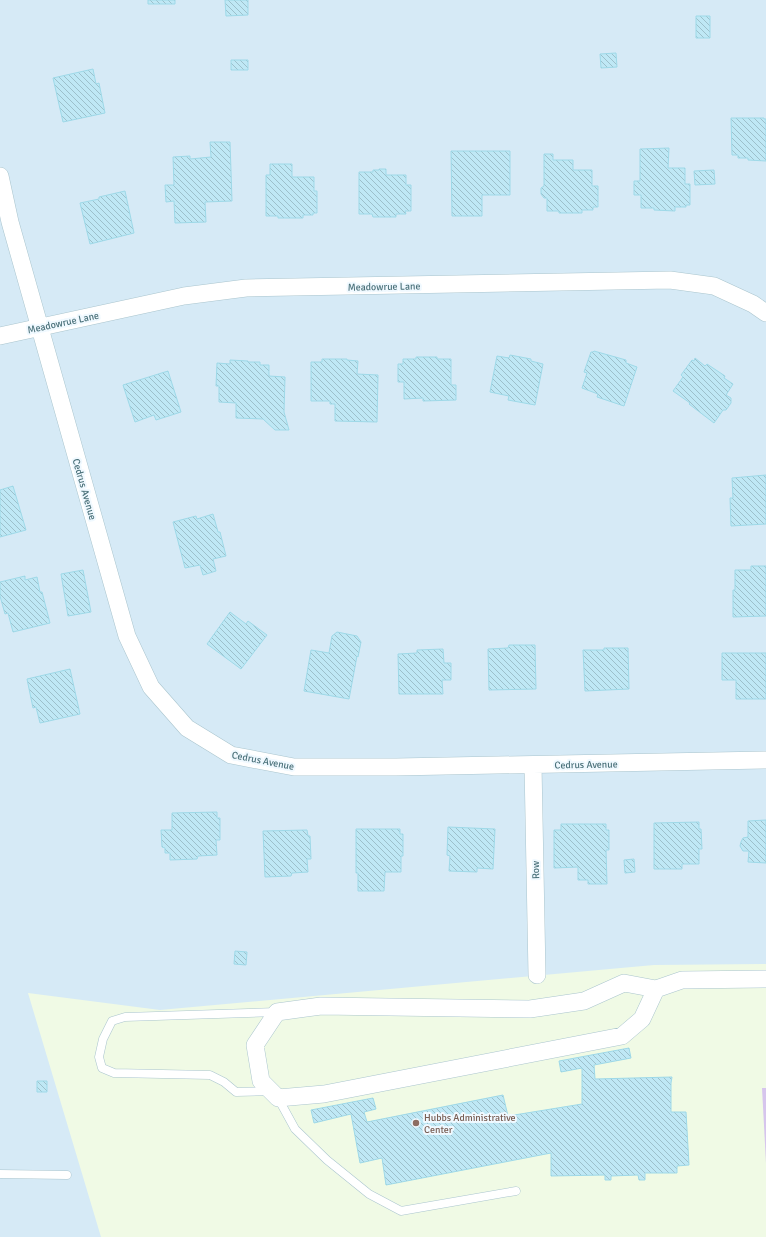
<svg xmlns="http://www.w3.org/2000/svg" width="766" height="1237" font-family="Signika,sans-serif">
	<style>
		.residential { fill: #d6eaf6 }
		.education { fill: #f0fae5 }
		.garden { fill: #d6c5ed }
		.building { fill: url(#building-back-hatch); stroke: #9ed9e8 }
		.lines { fill: none; stroke-linecap: round; stroke-linejoin: round }
		.service-casing { stroke: #aac5ce; stroke-width: 9 }
		.minor-casing { stroke: #aac5ce; stroke-width: 18 }
		.service { stroke: #fff; stroke-width: 8 }
		.minor { stroke: #fff; stroke-width: 17 }
		.education-dot { fill: #8d6e63; stroke: #f0f9ff; stroke-width: 1.5 }
		.labels { text-anchor: middle; stroke-width: 4; stroke-linejoin: round; paint-order: stroke }
		.street-label { font-size: 10px; fill: #4a717a; stroke: #f0f9ff }
		.education-label { font-size: 10px; fill: #785e54; stroke: #f0f9ff; text-anchor: start }
	</style>
	<defs>
		<pattern id="building-back-hatch" width="6" height="6" patternUnits="userSpaceOnUse"><rect width="6" height="6" fill="#bfe8f5"/><path d="M-1 5l2 2M0 0l6 6M5-1l2 2" fill="none" stroke="#9dc0cb"/></pattern>
	</defs>
	<rect width="100%" height="100%" fill="#e9f4fd"/>
	<!-- residential -->
	<path class="residential" d="M0 0H766V1237H0Z"/>
	<!-- education -->
	<path class="education" d="M766 964V1237H101L28 993 160 1010 654 965Z"/>
	<!-- garden -->
	<path class="garden" d="M762 1088H766V1163Z"/>
	<!-- building -->
	<path class="building" d="M148 0H175V4H148Z
		M225 0H248V15L226 16Z
		M696 16H710V38H696Z
		M616 53 617 67 601 68 600 54Z
		M231 60H248V70H231Z
		M93 69 96 84 99 83 105 113 63 122 53 78Z
		M731 118H764V119H766V161L748 160V158H738V155H732Z
		M210 142H230L232 201 205 202 206 222 175 223 174 201 166 202 165 185H174L173 157 190 156V159L211 157Z
		M669 148 668 168H685V184H690V205H686V207H675V211L654 210V208H641V195H634V181H640V149Z
		M451 151H510V195H482V216H452Z
		M544 154H553V160H573V170H592V186H598V207H593V210H582V213H559V211H547V198H544L541 194V188L544 186Z
		M270 164H292V177H314V191H317V213H313V215H303V218H278V216H266V175H270Z
		M379 169H386V175H406V185H411V211H405L406 214H396V217H373L372 214H359V172H373V170H379Z
		M714 170 715 184 695 185 694 171Z
		M125 191 134 233 90 244 80 203 99 199V197Z
		M594 351 626 360V363L637 367 624 406 597 397 598 394 582 388 587 373 584 372 591 352H593Z
		M510 355 531 359V361L543 364 535 405 508 400 509 396 490 392 497 356 509 358Z
		M416 357H437V359H451V385H456V400L423 401V398L404 399V382H398V364H403V359H416Z
		M695 358 705 366 707 364 725 376 724 378 733 384 726 395 731 398V403L726 410H723L714 423 689 404 690 403 673 391 683 377 681 375 692 360 694 361Z
		M322 359H347V360L358 361 357 374 378 375 377 422 335 421V404H330V401H311V362H322Z
		M230 360 248 361V362H260V365H269V376L285 377 284 412 289 430H275L263 419 236 418V403L219 402V386H216L217 363 230 364Z
		M168 371 181 412 156 420 154 415 135 422 123 385Z
		M766 475V524L731 526 730 498H733L732 478Z
		M13 486 26 530 0 537V490Z
		M213 514 218 532H220L226 556 213 559 216 571 203 575 200 565 185 568 173 522 196 516 197 519Z
		M751 566H766V616L733 617V590H735V570H751Z
		M83 570 91 612 68 616 61 574Z
		M25 576V580L37 577 40 592H42L50 623 13 632 8 613 5 614 0 596V582Z
		M230 612 246 624 248 621 267 635 241 669 207 644Z
		M337 632 357 636 361 642 358 657 357 656 349 699 304 691 311 650 329 653 332 636Z
		M509 645H535L536 689 489 690 488 649 508 648Z
		M604 648H628L629 689 585 691 583 650H604Z
		M443 649 444 663H451V680H442L443 694H399L398 654 417 653V650Z
		M722 653H766V699H736V680H722Z
		M70 669 80 714 40 723 36 707 33 708 27 679Z
		M217 812V818H220V840H216L217 855 198 856 197 859 170 860V853H165V848L162 847 161 830H172V813Z
		M766 820V863L748 862 749 851H743L740 846 741 842 743 838 748 837V821Z
		M699 822V829H701L702 849H699V864H682V869H654V823Z
		M561 824H606V830H609V850H606L607 884H588V880H578V867L554 868V830H561Z
		M448 827 495 829 493 869 477 868V872L449 871 450 856 447 855Z
		M356 829H400V834H403V856H401V872H385L384 891H358V873H356Z
		M307 830 308 836H310L311 859H307L308 872 292 873 291 876 265 877 263 831Z
		M634 859 635 872 625 873 624 860Z
		M235 951 247 952 246 965 234 964Z
		M629 1048 631 1058 594 1065 595 1079 672 1077 671 1083V1112H686L689 1165 677 1166V1173H645V1180H639L638 1175 611 1176V1180H605V1175L551 1176V1153L386 1185 382 1158 360 1163 351 1114 314 1123 311 1110 373 1098 376 1109 364 1112 367 1122 503 1095 508 1116 582 1104V1068L561 1072 559 1061Z
		M37 1081H47V1092H37Z"/>
	<g class="lines">
		<!-- service casing -->
		<g class="service-casing">
			<path id="service" d="M269 1091 236 1092 224 1082 210 1075 114 1073 102 1068 99 1057 103 1039 112 1021 125 1017 277 1012
				M278 1098 295 1129 327 1160 369 1194 401 1211 516 1191
				M0 1174 67 1175"/>
		</g>
		<!-- minor casing -->
		<g class="minor-casing">
			<path id="minor" d="M0 176 10 222 127 636 151 687 187 728 231 755 294 767H396L766 760
				M0 336 184 296 246 288 670 280 714 286 753 304 766 313
				M533 765 537 975
				M656 989 642 1019 622 1036 324 1094 278 1098 261 1081 255 1045 277 1012 321 1006 530 1009 584 1001 624 983 656 989 682 980 766 979"/>
		</g>
		<!-- service -->
		<use href="#service" class="service"/>
		<!-- minor -->
		<use href="#minor" class="minor"/>
	</g>
	<!-- markers -->
	<circle class="education-dot" cx="416" cy="1123" r="4"/>
	<g class="labels">
		<!-- street labels -->
		<g class="street-label">
			<text transform="translate(384 286) rotate(-1)" y="4">Meadowrue Lane</text>
			<text transform="translate(63 322) rotate(-12)" y="4">Meadowrue Lane</text>
			<text transform="translate(85 489) rotate(74)" y="4">Cedrus Avenue</text>
			<text transform="translate(263 760) rotate(11)" y="4">Cedrus Avenue</text>
			<text transform="translate(586 764) rotate(-1)" y="4">Cedrus Avenue</text>
			<text transform="translate(535 870) rotate(-91)" y="4">Row</text>
		</g>
		<!-- education labels -->
		<g class="education-label">
			<text x="424" y="1121">Hubbs Administrative<tspan x="424" dy="12">Center</tspan></text>
		</g>
	</g>
</svg>
